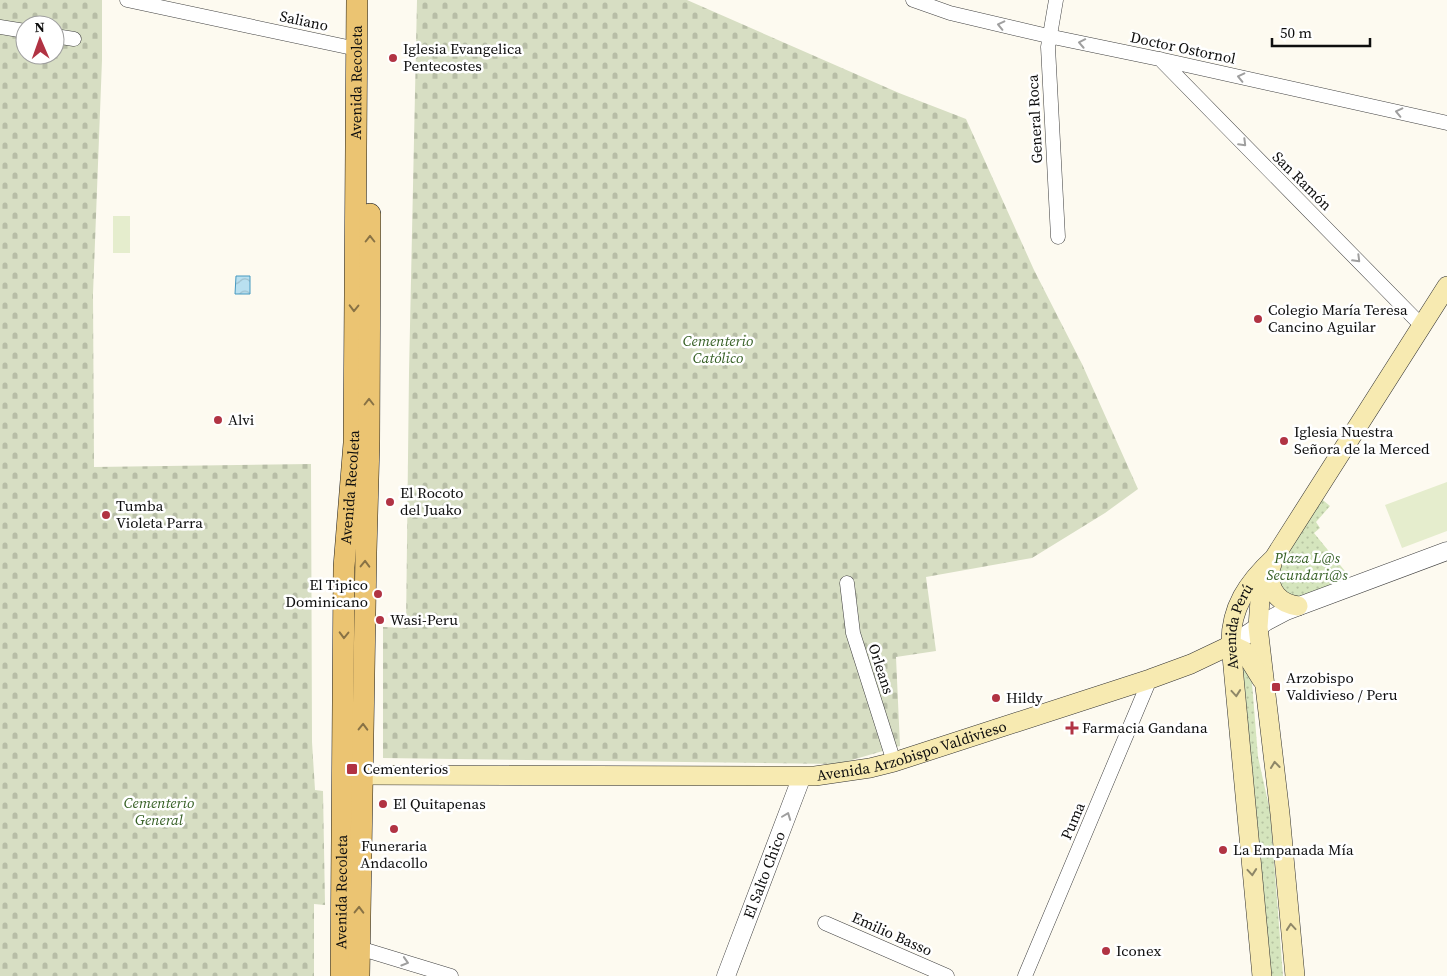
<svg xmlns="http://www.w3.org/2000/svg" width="1447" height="976" font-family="'Source Serif 4',serif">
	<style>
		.cemetery { fill: url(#cemetery-stones); fill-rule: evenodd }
		.park { fill: url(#park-dots) }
		.pitch { fill: #e5edcd }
		.water { fill: url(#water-waves); stroke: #4799c0 }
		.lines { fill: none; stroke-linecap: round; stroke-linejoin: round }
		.minor-casing { stroke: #414141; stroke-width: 15 }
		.tertiary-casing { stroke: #414141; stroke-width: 19 }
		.secondary-casing { stroke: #303030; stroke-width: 20 }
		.primary-casing { stroke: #1f1f1f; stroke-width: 22 }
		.minor { stroke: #fff; stroke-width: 14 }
		.tertiary { stroke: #fff; stroke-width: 18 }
		.secondary { stroke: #f7eab1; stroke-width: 19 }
		.primary { stroke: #ebc472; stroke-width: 21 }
		.oneway { stroke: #9f9f9f }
		.oneway2 { stroke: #887245 }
		.oneway3 { stroke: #8e8768 }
		.poi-dot { fill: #b13343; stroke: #fff; stroke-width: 2 }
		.labels { text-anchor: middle; stroke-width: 5; stroke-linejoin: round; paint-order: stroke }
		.street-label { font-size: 15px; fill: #0e0e0e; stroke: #fff }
		.poi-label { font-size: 15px; fill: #0e0e0e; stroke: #fff; text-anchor: start }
		.park-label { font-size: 15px; font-style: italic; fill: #355f24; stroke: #fff }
	</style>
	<defs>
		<pattern id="cemetery-stones" width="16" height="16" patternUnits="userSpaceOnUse" patternTransform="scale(1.25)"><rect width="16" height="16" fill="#d7dec3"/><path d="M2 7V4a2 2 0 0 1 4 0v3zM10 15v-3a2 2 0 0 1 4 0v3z" fill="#b7bda6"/></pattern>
		<pattern id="park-dots" width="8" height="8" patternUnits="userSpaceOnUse" patternTransform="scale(1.25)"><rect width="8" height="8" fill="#d5e5bd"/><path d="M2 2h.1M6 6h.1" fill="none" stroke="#b6c3a1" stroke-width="1.8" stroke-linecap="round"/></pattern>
		<pattern id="water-waves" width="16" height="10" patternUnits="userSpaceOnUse" patternTransform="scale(1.25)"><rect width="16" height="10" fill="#b9e0f0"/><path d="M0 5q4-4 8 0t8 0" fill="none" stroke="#9ebfcd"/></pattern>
	</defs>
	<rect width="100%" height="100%" fill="#fdfaf0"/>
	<!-- cemetery -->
	<path class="cemetery" d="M0 0H102V60L93 294 94 467 311 464 312 742 315 790 323 791 325 905 314 904V976H0ZM25 25H55V55H25Z
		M417 0H687L899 93 966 119 1034 270 1082 364 1138 489 1105 513 1032 558 926 577 936 651 896 657 900 746 838 764 383 758V627L406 628 409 373Z"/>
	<!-- park -->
	<path class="park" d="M1318 496 1330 506 1316 522 1320 528 1314 533 1349 576 1300 600 1283 593 1273 576Z
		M1236 657 1242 662 1252 683 1258 757 1270 811 1283 976H1265Z"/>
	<!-- pitch -->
	<path class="pitch" d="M113 216H130V253H113Z
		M1447 482V531L1402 548 1385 505Z"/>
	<!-- water -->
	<path class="water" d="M236 276H250V294H235Z"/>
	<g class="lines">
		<!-- minor casing -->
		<g class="minor-casing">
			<path id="minor" d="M127 0 357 49
				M913 0 950 13 1048 36 1159 59 1447 123
				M1056 0 1048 47 1058 237
				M0 27 25 31
				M55 36 74 39
				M1160 59 1422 326
				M847 583 853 633 894 762
				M825 923 947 976
				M359 948 451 976
				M1025 976 1150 679"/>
		</g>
		<!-- tertiary casing -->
		<g class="tertiary-casing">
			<g id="tertiary">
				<path d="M1231 645 1267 621 1286 611 1447 551"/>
				<path id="s1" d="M726 976 802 776"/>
			</g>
		</g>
		<!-- secondary casing -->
		<g class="secondary-casing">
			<g id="secondary">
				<path d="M1272 564 1260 600 1258 627 1280 814 1295 976"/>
				<path d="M1269 573C1270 592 1279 603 1298 606"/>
				<path d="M1231 645 1244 651 1262 680"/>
				<path id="s2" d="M349 775 773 776H815L870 768 894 762 1150 679 1191 664 1231 645"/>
				<path id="s3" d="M1262 976 1231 645C1230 608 1248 582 1274 558L1447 286"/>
			</g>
		</g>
		<!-- primary casing -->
		<g class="primary-casing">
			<g id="primary">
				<path id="s4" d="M341 976 344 567 354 443 357 0"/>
				<path d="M359 976 366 552 369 443 370 214"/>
			</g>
		</g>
		<!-- minor -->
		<use href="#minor" class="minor"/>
		<!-- tertiary -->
		<use href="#tertiary" class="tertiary"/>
		<!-- secondary -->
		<use href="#secondary" class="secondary"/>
		<!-- primary -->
		<use href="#primary" class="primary"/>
	</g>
	<!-- one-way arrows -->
	<defs><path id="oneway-chevron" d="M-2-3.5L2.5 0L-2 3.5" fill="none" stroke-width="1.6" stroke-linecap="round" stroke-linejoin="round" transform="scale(1.25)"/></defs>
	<g class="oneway">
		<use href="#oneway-chevron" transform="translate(1001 25) rotate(-167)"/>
		<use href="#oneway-chevron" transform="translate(1082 43) rotate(-169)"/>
		<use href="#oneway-chevron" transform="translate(1241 77) rotate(-167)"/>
		<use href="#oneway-chevron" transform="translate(1399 112) rotate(-167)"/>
		<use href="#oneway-chevron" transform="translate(1243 143) rotate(45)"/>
		<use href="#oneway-chevron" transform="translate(1357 259) rotate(45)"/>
		<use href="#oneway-chevron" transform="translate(787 816) rotate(-69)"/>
		<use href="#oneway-chevron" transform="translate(405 962) rotate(17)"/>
	</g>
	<g class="oneway2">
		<use href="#oneway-chevron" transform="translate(370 239) rotate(-90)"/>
		<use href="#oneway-chevron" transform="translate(354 308) rotate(91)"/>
		<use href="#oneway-chevron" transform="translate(369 402) rotate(-90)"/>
		<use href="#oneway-chevron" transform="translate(365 564) rotate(-89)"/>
		<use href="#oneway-chevron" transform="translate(344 635) rotate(91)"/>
		<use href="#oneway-chevron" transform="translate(363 727) rotate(-89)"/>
		<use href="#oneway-chevron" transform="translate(359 910) rotate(-89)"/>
	</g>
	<g class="oneway3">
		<use href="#oneway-chevron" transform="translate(1236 693) rotate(85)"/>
		<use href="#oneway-chevron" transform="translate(1275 765) rotate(-96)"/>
		<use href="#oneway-chevron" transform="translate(1252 872) rotate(85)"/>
		<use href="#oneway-chevron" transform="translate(1291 927) rotate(-95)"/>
	</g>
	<!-- markers -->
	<g class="poi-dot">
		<circle cx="393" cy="58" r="5"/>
		<circle cx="1258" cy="319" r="5"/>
		<circle cx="218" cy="420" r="5"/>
		<circle cx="1284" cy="441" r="5"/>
		<circle cx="390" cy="502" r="5"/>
		<circle cx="106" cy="515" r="5"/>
		<circle cx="378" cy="594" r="5"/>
		<circle cx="380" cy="620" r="5"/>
		<rect x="1271" y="682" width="10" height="10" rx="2.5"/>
		<circle cx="996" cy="698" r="5"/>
		<path d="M1069.5 720.5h5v5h5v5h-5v5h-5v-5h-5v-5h5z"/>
		<rect x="346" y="763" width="12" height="12" rx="2.5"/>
		<circle cx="383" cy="804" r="5"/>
		<circle cx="394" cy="829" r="5"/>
		<circle cx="1223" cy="850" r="5"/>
		<circle cx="1106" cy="951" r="5"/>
	</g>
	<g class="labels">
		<!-- street labels -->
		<g class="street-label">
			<text transform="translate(304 21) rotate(12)" y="5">Saliano</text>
			<text transform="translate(1183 48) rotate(12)" y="5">Doctor Ostornol</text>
			<text dy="5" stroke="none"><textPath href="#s4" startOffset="894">Avenida Recoleta</textPath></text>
			<text transform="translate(1035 119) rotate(-93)" y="5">General Roca</text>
			<text transform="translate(1302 181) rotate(45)" y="5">San Ramón</text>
			<text dy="5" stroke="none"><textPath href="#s4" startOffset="489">Avenida Recoleta</textPath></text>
			<text dy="5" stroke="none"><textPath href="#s3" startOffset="352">Avenida Perú</textPath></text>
			<text transform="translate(881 669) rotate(72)" y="5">Orleans</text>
			<text dy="5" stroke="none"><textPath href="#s2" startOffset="566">Avenida Arzobispo Valdivieso</textPath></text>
			<text transform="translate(1073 821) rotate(-67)" y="5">Puma</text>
			<text dy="5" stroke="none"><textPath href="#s1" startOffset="108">El Salto Chico</textPath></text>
			<text dy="5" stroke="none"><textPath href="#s4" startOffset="84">Avenida Recoleta</textPath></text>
			<text transform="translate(892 934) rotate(24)" y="5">Emilio Basso</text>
		</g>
		<!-- poi labels -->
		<g class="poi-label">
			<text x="403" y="54">Iglesia Evangelica<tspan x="403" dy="17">Pentecostes</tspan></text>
			<text x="1268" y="315">Colegio María Teresa<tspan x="1268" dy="17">Cancino Aguilar</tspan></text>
			<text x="228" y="425">Alvi</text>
			<text x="1294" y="437">Iglesia Nuestra<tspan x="1294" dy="17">Señora de la Merced</tspan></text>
			<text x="400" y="498">El Rocoto<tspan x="400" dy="17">del Juako</tspan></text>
			<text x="116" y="511">Tumba<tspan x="116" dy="17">Violeta Parra</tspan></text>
			<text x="368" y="590" text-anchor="end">El Tipico<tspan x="368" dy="17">Dominicano</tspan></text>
			<text x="390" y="625">Wasi-Peru</text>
			<text x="1286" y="683">Arzobispo<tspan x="1286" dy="17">Valdivieso / Peru</tspan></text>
			<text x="1006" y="703">Hildy</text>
			<text x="1082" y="733">Farmacia Gandana</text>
			<text x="363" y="774">Cementerios</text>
			<text x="393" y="809">El Quitapenas</text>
			<text x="394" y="851" text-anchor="middle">Funeraria<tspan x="394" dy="17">Andacollo</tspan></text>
			<text x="1233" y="855">La Empanada Mía</text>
			<text x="1116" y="956">Iconex</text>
		</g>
		<!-- park labels -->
		<g class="park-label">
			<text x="718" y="346">Cementerio<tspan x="718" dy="17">Católico</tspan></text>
			<text x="1307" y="563">Plaza L@s<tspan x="1307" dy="17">Secundari@s</tspan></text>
			<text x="159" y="808">Cementerio<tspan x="159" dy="17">General</tspan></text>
		</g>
	</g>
	<!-- north arrow -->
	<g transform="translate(40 40) rotate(358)"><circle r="24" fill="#ffffff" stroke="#9f9f9f"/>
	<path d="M0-4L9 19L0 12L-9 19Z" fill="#b13343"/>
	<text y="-8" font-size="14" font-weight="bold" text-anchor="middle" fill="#0e0e0e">N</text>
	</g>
	<!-- scale -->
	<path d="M1272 38v8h98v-8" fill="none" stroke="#0e0e0e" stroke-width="2.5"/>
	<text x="1280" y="38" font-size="15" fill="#0e0e0e" stroke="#ffffff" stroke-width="4" paint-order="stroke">50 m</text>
</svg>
